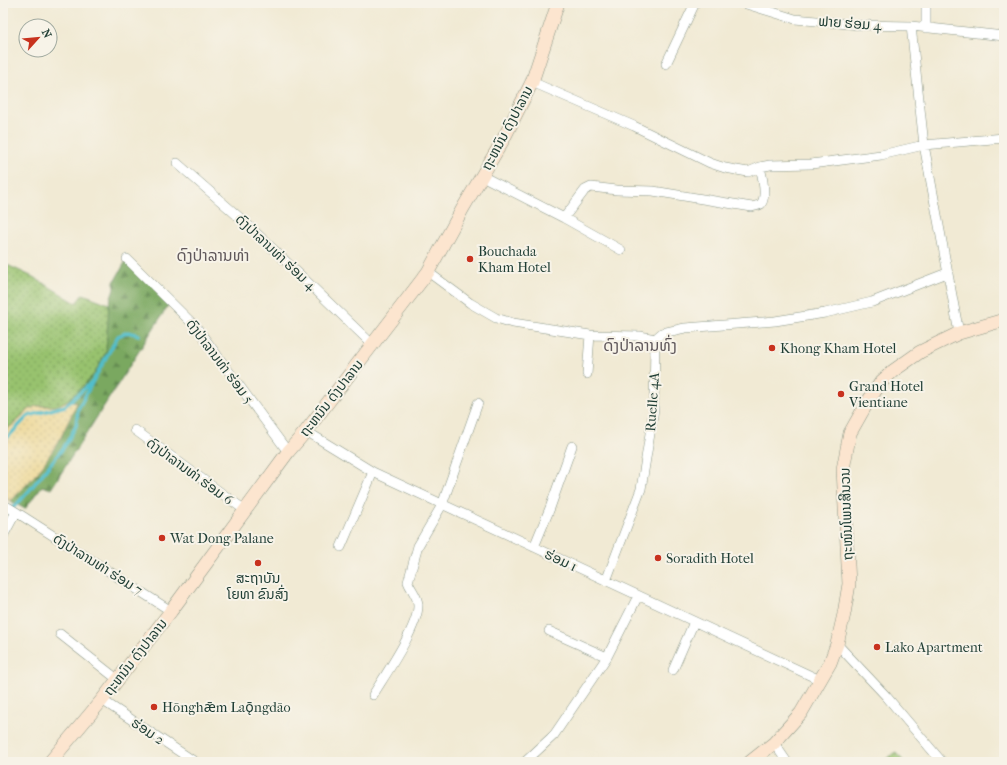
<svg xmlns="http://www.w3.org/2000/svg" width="1007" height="765" font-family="'IM FELL French Canon','Noto Sans Lao',serif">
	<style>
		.grass { fill: url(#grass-dots); stroke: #5c8051 }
		.forest { fill: url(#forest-firs); stroke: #4c724a }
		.sand { fill: url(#sand-dots); stroke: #868c69 }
		.park { fill: #98c26e; stroke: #5c8051 }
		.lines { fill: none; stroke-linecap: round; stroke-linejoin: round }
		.stream { stroke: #51becc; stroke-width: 3.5 }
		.street-casing { stroke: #889484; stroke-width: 10 }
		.secondary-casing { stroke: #889484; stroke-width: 14 }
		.street { stroke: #fff; stroke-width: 9 }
		.secondary { stroke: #fce5cf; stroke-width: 13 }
		.poi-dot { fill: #c8321e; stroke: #f7f3e8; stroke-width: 1.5 }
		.labels { text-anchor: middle; stroke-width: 4; stroke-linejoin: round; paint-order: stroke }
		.street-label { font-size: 14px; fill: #1f3d34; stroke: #f7f3e8 }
		.poi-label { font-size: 14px; fill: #1f3d34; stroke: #f7f3e8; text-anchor: start }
		.quarter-label { font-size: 16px; fill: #61595c; stroke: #f7f3e8 }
	</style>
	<defs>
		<pattern id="grass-dots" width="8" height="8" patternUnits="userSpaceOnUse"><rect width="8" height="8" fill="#98c26e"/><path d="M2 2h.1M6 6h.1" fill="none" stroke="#7b9f5b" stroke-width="1.8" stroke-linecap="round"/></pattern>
		<pattern id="forest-firs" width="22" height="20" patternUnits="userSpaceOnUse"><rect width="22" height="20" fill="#7aa861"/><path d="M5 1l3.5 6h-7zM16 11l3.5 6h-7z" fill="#638a51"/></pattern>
		<pattern id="sand-dots" width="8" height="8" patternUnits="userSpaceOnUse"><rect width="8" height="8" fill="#eeda9e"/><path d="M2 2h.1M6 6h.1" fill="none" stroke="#ccbc89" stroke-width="1.8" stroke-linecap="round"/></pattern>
	</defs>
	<rect width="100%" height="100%" fill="#f7f3e8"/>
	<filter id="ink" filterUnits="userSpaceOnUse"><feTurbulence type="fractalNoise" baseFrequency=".025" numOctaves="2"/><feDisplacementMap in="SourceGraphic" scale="8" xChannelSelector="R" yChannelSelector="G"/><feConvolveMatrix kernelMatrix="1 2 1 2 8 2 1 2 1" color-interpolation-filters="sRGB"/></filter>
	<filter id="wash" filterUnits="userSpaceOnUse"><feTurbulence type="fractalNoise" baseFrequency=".012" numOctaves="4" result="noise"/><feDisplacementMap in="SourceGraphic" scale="16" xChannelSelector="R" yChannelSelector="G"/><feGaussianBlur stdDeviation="0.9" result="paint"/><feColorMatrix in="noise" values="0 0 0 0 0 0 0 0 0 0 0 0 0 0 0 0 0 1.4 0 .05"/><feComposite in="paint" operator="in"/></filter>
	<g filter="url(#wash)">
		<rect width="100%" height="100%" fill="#f1ead4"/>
		<!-- grass -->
		<path class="grass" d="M3 263 33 277 76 303 83 294 109 304C109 315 109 342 106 352 101 370 75 399 58 406 51 408 41 404 34 407 21 413 15 425 3 432Z"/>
		<!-- forest -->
		<path class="forest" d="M127 259 171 301 51 489 42 486 25 509 11 501 39 471 60 439 77 403 68 400 86 384 94 374 106 352 109 304 114 289V282Z"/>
		<!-- sand -->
		<path class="sand" d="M68 400 77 403 60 439 39 471 11 501 3 497V432L18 421 25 412 36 406H57Z"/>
		<!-- park -->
		<path class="park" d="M896 752 904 762H882Z"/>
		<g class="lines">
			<!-- stream -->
			<path class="stream" d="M3 440 7 438 28 416 65 406 93 381 118 336 128 332 139 335
				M3 515 18 503 28 492 64 447 76 426 78 409 92 383"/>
		</g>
	</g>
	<g filter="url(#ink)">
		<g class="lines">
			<!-- street casing -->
			<g class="street-casing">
				<path id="street" d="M743 3 795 19 859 25 911 26 1004 36
					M911 26 924 145 959 333
					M926 28V3
					M666 64 695 3
					M532 82 634 126 710 163 725 168 748 172 760 167 770 165 811 164 881 155 924 145 1004 138
					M177 163 247 224 372 344
					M482 176 564 218 621 250
					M564 218 585 190 591 187 617 190 653 191 752 207C755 206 758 206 761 204 767 197 762 175 760 167
					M127 259 197 328 288 452
					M428 272 470 303 496 318 513 323 590 335 640 336 655 339 654 409 641 489 606 581
					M655 339 662 333 685 328 775 321 825 313 872 302 947 273
					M587 374 590 335
					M135 430 246 511
					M306 431 373 472 820 680
					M3 504 16 512
					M3 536 16 512 171 611
					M341 547 373 472
					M534 547 550 508 572 446
					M549 631 607 657
					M60 634 117 679
					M837 644 886 696 942 762
					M673 670 694 622
					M373 695C385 675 419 626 418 605 418 596 411 590 408 582L418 546 442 505 478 403
					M102 700 195 762
					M774 743 787 762
					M526 761 554 735 607 657 638 596"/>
			</g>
			<!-- secondary casing -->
			<g class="secondary-casing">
				<path id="secondary" d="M50 762 102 700 171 611 288 452 306 431 428 272 463 208 503 140 532 82 558 3
					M750 762 774 743 801 713 830 663 837 644 844 614 849 584 843 469 850 433 867 403 881 382 893 371 920 352 959 333 1004 320"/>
			</g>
			<!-- street -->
			<use href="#street" class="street"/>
			<!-- secondary -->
			<use href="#secondary" class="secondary"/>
		</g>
	</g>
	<!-- markers -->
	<g class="poi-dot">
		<circle cx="470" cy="259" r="4"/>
		<circle cx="772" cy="348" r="4"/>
		<circle cx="841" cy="394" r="4"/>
		<circle cx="162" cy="538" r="4"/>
		<circle cx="658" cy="558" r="4"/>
		<circle cx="258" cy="563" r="4"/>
		<circle cx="877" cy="647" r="4"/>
		<circle cx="154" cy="707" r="4"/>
	</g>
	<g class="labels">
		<!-- street labels -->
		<g class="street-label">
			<text transform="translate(850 23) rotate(4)" y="5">ຟາຍ ຮ່ອມ 4</text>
			<text transform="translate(507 128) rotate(-62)" y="5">ຖະຫນົນ ດົງປາລານ</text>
			<text transform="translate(276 252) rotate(43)" y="5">ດົງປ່າລານທ່າ ຮ່ອມ 4</text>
			<text transform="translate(220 361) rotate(53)" y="5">ດົງປ່າລານທ່າ ຮ່ອມ 5</text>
			<text transform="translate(331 398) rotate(-52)" y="5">ຖະຫນົນ ດົງປາລານ</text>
			<text transform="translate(652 402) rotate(-86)" y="5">Ruelle 4A</text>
			<text transform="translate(190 471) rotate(36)" y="5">ດົງປ່າລານທ່າ ຮ່ອມ 6</text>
			<text transform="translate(846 514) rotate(-92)" y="5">ຖະໜົນໂພນສີນວນ</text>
			<text transform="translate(561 560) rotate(25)" y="5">ຮ່ອມ 1</text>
			<text transform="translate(98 564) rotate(32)" y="5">ດົງປ່າລານທ່າ ຮ່ອມ 7</text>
			<text transform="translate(135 657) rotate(-52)" y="5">ຖະຫນົນ ດົງປາລານ</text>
			<text transform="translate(148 731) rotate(34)" y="5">ຮ່ອມ 2</text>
		</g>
		<!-- poi labels -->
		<g class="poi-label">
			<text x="478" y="256">Bouchada<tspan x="478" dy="16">Kham Hotel</tspan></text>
			<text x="780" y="353">Khong Kham Hotel</text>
			<text x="849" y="391">Grand Hotel<tspan x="849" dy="16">Vientiane</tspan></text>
			<text x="170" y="543">Wat Dong Palane</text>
			<text x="666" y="563">Soradith Hotel</text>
			<text x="258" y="583" text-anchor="middle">ສະຖາບັນ<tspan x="258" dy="16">ໂຍທາ ຂົນສົ່ງ</tspan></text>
			<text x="885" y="652">Lako Apartment</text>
			<text x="162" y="712">Hōnghǣm Laǭngdāo</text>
		</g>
		<!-- quarter labels -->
		<g class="quarter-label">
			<text x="213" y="261">ດົງປ່າລານທ່າ</text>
			<text x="640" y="351">ດົງປ່າລານທົ່ງ</text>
		</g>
	</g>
	<!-- margin -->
	<rect width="1007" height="765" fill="none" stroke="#f7f3e8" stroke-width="16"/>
	<!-- north arrow -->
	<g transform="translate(38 38) rotate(63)"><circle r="19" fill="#f7f3e8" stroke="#a1aaa0"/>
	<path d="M0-3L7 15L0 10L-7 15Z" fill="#c8321e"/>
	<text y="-6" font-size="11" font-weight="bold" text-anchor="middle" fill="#1f3d34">N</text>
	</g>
</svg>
